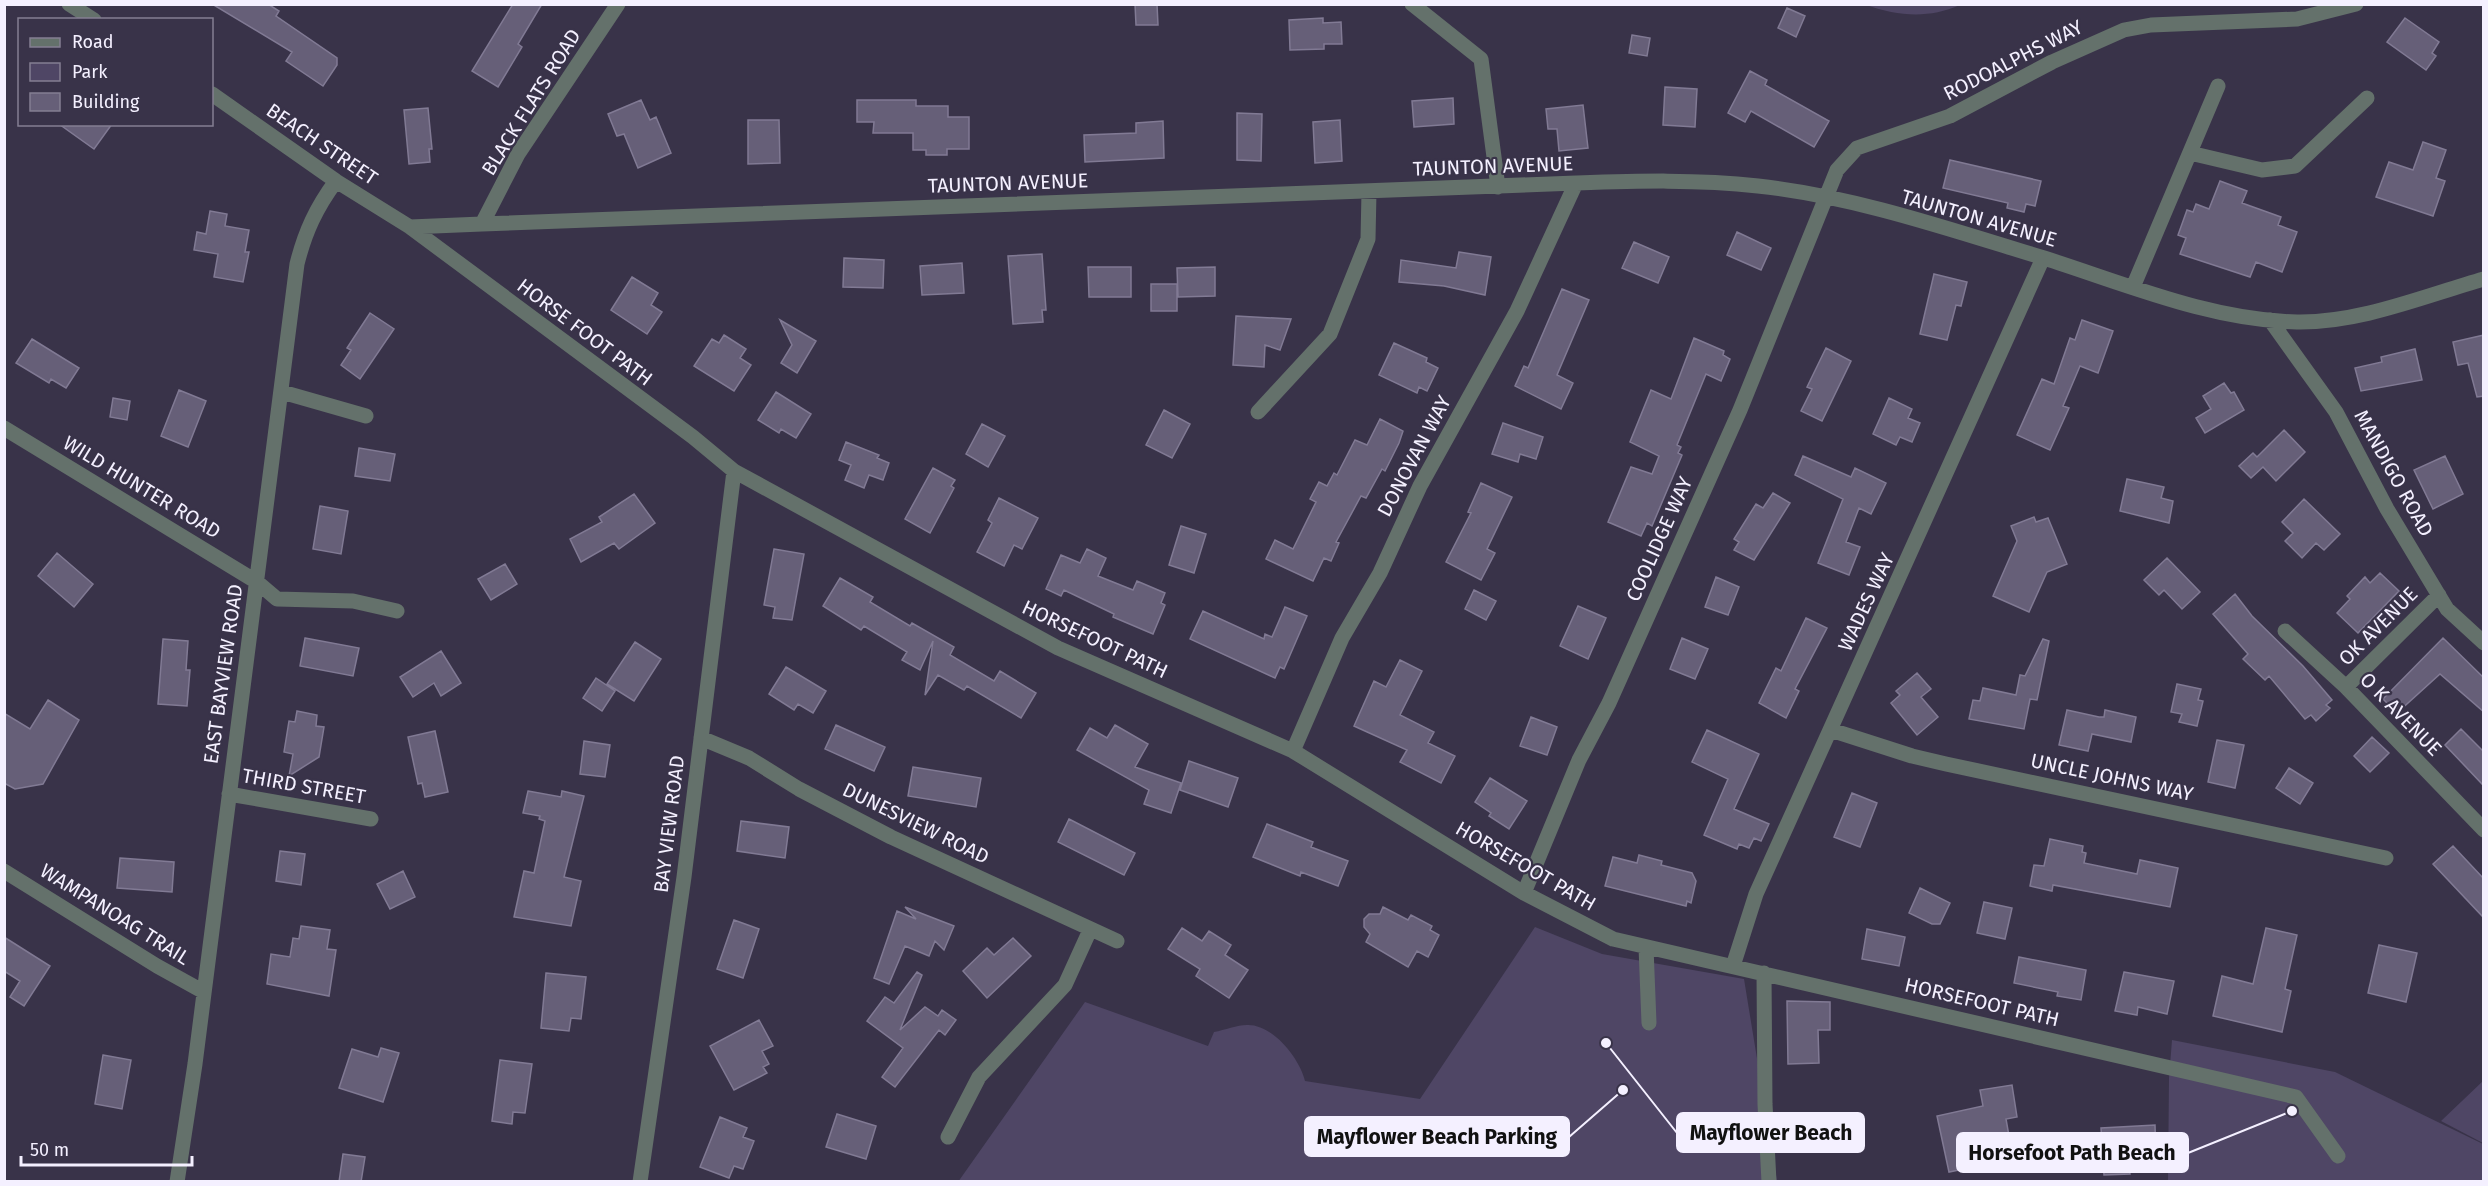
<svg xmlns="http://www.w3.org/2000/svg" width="2488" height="1186" font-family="'Fira Sans',sans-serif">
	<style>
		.green { fill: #4f4665 }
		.building { fill: #665f78; stroke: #817a94; stroke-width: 1.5 }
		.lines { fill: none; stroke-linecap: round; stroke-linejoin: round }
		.minor { stroke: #64716b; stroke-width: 15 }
		.labels { text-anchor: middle; stroke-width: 4.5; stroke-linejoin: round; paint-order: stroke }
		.street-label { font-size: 20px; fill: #f4f0ff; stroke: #393349 }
		.leader { fill: none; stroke: #f4f0ff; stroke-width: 2 }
		.callout-dot { fill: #f4f0ff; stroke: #393349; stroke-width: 2 }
		.callout { fill: #f4f0ff; stroke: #f4f0ff; stroke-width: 2 }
		.callout-label { font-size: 21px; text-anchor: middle; font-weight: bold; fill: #111 }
	</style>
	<rect width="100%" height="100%" fill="#393349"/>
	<!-- green -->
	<path class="green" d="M1866 5H1960C1928 19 1898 16 1866 5Z
		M1535 927 1602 954 1744 979 1777 1181 958 1182 1085 1002 1208 1046 1214 1032C1225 1030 1237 1025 1247 1025 1273 1024 1300 1059 1305 1081L1420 1099Z
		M2172 1040 2335 1072 2483 1144V1181L2168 1182 2169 1078Z
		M2483 1081V1143L2441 1121Z"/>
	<!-- building -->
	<path class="building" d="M212 4H268L279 11 276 16 337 58V65L323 86 286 61 292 52Z
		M513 4H542L518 44 522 47 498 87 472 71Z
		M1135 4H1157L1158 25H1136Z
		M1787 8 1805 16 1796 37 1778 28Z
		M1323 18V23L1341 22 1342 44H1324V49L1290 50 1289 20Z
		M2405 18 2439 42 2432 53 2436 56 2426 70 2387 42Z
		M1632 35 1650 38 1647 56 1629 53Z
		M1750 71 1767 80 1765 85 1829 121 1814 147 1751 111 1745 122 1728 113Z
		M1665 87 1697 89 1695 127 1663 125Z
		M1453 98 1454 124 1414 127 1412 101Z
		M641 100 650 120 656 117 671 153 638 168 624 134 617 136 608 114Z
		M857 100H916V106H948V117H969V149H947V155H926V150H913V133H873L874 122H857Z
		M1583 105 1588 148 1559 151 1557 129H1548L1546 109Z
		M428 108 432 149H429L430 162 409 164 404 110Z
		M1237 113 1262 114 1261 161 1237 160Z
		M748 120H779L780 163 748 164Z
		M1340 120 1342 161 1315 163 1313 122Z
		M1163 121 1164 158 1085 162 1084 135 1136 133V123Z
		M59 124H112L94 149Z
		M2423 142 2446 150 2436 178 2445 181 2433 216 2376 197 2389 162 2413 170Z
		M1950 160 2041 181 2035 206 2026 204 2024 212 2007 208 2008 203 1943 188Z
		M2220 181 2247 191 2242 203 2281 217 2278 225 2297 232 2282 272 2256 262 2250 277 2180 254 2186 238 2178 235 2187 210 2193 212 2196 204 2209 209Z
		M210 211 227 214 225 226 249 230 245 252H249L243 282 214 277 218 254 194 250 197 232 206 234Z
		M1737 232 1771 248 1761 270 1727 255Z
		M1634 242 1669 257 1658 283 1622 268Z
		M1459 252 1491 257 1485 295 1444 286 1399 282 1401 260 1456 268Z
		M1042 254 1046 310H1042L1043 322 1013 324 1008 256Z
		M844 258 884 260 883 288 843 287Z
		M962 263 964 293 922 295 920 266Z
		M1088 267H1131V297H1089Z
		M1215 267V296L1178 297 1177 268Z
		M1934 274 1967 282 1961 306 1956 305 1947 340 1920 334Z
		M632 277 658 293 651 305 662 312 647 334 611 310Z
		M1151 284H1177V311H1151Z
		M1562 289 1589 300 1557 375 1573 383 1561 409 1515 386 1524 366 1528 368Z
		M370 313 394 329 360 379 341 365 351 350 347 348Z
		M1236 316 1291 319 1280 350 1265 345 1264 367 1233 365Z
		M780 320 816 341 797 373 781 363 792 345Z
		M2082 320 2113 331 2098 373 2080 366 2063 406 2069 408 2050 450 2017 435 2042 379 2054 384 2070 338 2075 340Z
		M724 335 746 349 740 358 751 365 734 391 694 366 712 339 719 343Z
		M2484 335V396L2477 397 2468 363 2458 365 2453 342Z
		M1694 338 1724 351 1723 355 1730 359 1721 381 1706 374 1677 445 1681 447 1678 453 1682 455 1674 474 1652 526 1647 523 1641 536 1608 522 1631 467 1652 474 1659 456 1630 442 1651 390 1671 399Z
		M32 339 79 368 66 388 51 379 49 383 16 363Z
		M1394 343 1427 358 1426 362 1438 368 1427 391 1419 387 1417 393 1379 375Z
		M1826 348 1851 361 1822 421 1801 411 1812 389 1807 387Z
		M2415 349 2422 380 2361 391 2355 368 2382 362 2381 357Z
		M2224 383 2231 393 2234 392 2244 410 2205 433 2196 418 2211 409 2203 396Z
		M179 390 206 401 188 447 161 436Z
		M776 392 811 414 796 438 781 429 779 433 758 420Z
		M113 398 130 401 127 420 110 417Z
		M1889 398 1912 409 1908 418 1920 423 1912 442 1900 437 1896 445 1873 434Z
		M1164 410 1190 424 1172 458 1146 445Z
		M1380 419 1403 431 1399 443 1385 471 1382 469 1366 498 1361 496 1336 542 1339 543 1331 561 1324 558 1313 581 1266 559 1275 540 1293 549 1316 502 1310 499 1319 482 1327 486 1334 473 1337 475 1355 440 1367 445Z
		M1503 423 1543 437 1536 459 1520 454 1518 462 1492 454Z
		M982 424 1005 436 988 467 966 454Z
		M2284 430 2305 452 2276 481 2263 467 2251 478 2239 466 2253 453 2257 457Z
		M846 442 879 455 877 458 889 463 883 480 869 475 864 488 845 480 851 465 839 460Z
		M359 448 395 454 390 481 355 476Z
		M1803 456 1851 477 1855 468 1886 483 1871 514 1859 508 1846 542 1860 547 1849 575 1818 563 1843 499 1795 475Z
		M2445 456 2463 494 2433 509 2414 470Z
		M933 468 955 480 951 486 954 488 930 533 905 519Z
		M2127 479 2164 487 2161 498 2173 501 2169 523 2120 511Z
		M1481 483 1512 497 1487 549 1495 553 1481 580 1446 562 1471 513 1468 512Z
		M1773 493 1790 503 1754 560 1734 550 1739 542 1734 539 1756 504 1763 508Z
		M634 494 655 523 619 549 614 543 581 562 570 539 602 522 599 517Z
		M999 498 1038 518 1022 549 1014 545 1004 566 977 552 992 523 988 520Z
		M2304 499 2340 534 2324 550 2316 543 2302 558 2285 541 2293 533 2282 522Z
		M320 506 348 511 341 554 313 549Z
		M2034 517 2036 522 2048 518 2067 564 2047 572 2029 612 1993 596 2017 541 2011 526Z
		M1181 526 1206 534 1194 573 1169 565Z
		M774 549 804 554 792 620 773 618 775 607 764 605Z
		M1087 549 1106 558 1098 576 1133 590 1137 581 1165 593 1161 603 1165 605 1153 634 1113 617 1114 614 1064 590 1061 596 1046 589 1061 555 1080 563Z
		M57 553 93 584 74 607 38 576Z
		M2167 558 2200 592 2182 609 2164 590 2159 595 2144 580Z
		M505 564 517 584 491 600 478 579Z
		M2380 573 2399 591 2358 633 2337 613 2350 599 2347 596 2365 577 2370 583Z
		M1716 577 1739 587 1728 615 1705 607Z
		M840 578 873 597 870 602 910 626 912 623 954 647 950 655 994 681 1000 671 1036 693 1021 718 967 686 964 690 938 675 925 695 933 641 920 670 902 660 907 652 864 626 861 630 823 606Z
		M1474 590 1496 601 1486 620 1465 609Z
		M2235 594 2252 616 2303 666 2332 700 2326 705 2330 708 2316 721 2311 715 2305 719 2269 676 2265 680 2243 659 2248 654 2213 614Z
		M1578 606 1606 618 1588 659 1560 646Z
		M1285 607 1307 616 1284 669 1280 667 1275 678 1190 639 1203 611 1264 639 1265 634 1272 637Z
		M1806 618 1827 628 1795 689 1799 691 1786 718 1759 703 1776 668 1781 671Z
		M305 638 359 648 353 676 300 666Z
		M1682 638 1708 649 1695 679 1670 669Z
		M2443 638 2484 678V712L2440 674 2397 713 2383 699Z
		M163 639 188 641 186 670H190L187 706 158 704Z
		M2043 639 2049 641 2037 700 2030 699 2024 729 1969 719 1973 700 1980 701 1983 688 2016 695 2020 675 2025 676Z
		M635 642 661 659 634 701 607 684Z
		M441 651 461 683 441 696 434 683 413 697 400 677Z
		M1400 660 1422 671 1400 715 1434 732 1428 743 1455 756 1441 783 1400 762 1407 750 1354 726 1374 681 1386 687Z
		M786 667 826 691 813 713 798 704 794 710 769 694Z
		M1917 673 1931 689 1921 697 1938 717 1917 735 1891 703 1900 695 1896 691Z
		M596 678 615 691 602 711 583 698Z
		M2177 684 2201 689 2198 700 2203 701 2197 726 2179 722 2182 714 2171 712Z
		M48 700 79 720 43 784 15 789 4 783V713L30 729Z
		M2067 710 2099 717H2104L2105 710 2136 717 2131 742 2092 734 2088 751 2059 745Z
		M297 711 317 715 316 726 324 727 319 757 289 776 293 754 284 752 289 721 295 722Z
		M1531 717 1557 727 1547 755 1520 746Z
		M836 725 885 747 874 771 825 749Z
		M1115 725 1148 744 1135 767 1181 783 1171 813 1144 804 1149 790 1077 750 1090 728 1107 738Z
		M2461 729 2484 752V786L2445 745Z
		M1707 730 1759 754 1734 809 1769 824 1761 841 1754 838 1749 848 1739 844 1737 849 1704 835 1728 779 1692 762Z
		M435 731 448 792 425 797 422 783 418 784 408 737Z
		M2372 737 2389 753 2370 772 2354 756Z
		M2217 740 2244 745 2235 788 2208 782Z
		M584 741 610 745 605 777 580 774Z
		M1189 761 1238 778 1228 807 1180 790Z
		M913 767 981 778 976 807 908 796Z
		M2289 768 2313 783 2300 804 2276 788Z
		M1490 778 1527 801 1509 829 1489 816 1491 813 1475 802Z
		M528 791 561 797 562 791 584 796 564 877 581 881 571 926 514 917 524 871 534 873 545 821 539 819 540 816 523 813Z
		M1852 793 1877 803 1860 847 1834 837Z
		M1069 819 1135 853 1124 875 1058 842Z
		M741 821 789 827 785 858 737 851Z
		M1267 824 1313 842 1311 847 1348 861 1338 886 1301 872 1300 876 1253 857Z
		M2050 839 2083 846 2082 852 2086 853 2084 863 2137 874 2140 860 2178 868 2170 907 2053 885 2052 891 2030 886 2034 865 2044 866Z
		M2453 846 2484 879V918L2433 864Z
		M280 851 305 854 301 885 276 881Z
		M1639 855 1662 861 1661 865 1692 873 1696 881 1691 903 1687 901 1686 906 1605 886 1613 857 1637 863Z
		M120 858 174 862 172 892 117 888Z
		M403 871 415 897 390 909 377 884Z
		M1920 888 1950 903 1940 924H1932L1909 913Z
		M1984 902 2012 908 2005 939 1977 933Z
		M905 907 954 926 944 950 935 941 929 956 905 946 889 984 874 978 897 911 916 919Z
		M1383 907 1408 920 1411 915 1432 926 1430 930 1439 935 1428 957 1417 951 1408 967 1366 942 1370 934 1364 927V919L1369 914H1380Z
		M734 920 759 929 743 978 717 969Z
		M301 926 330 930 327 949 336 950 329 996 267 984 271 954 290 957 293 938 299 939Z
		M1182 928 1202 941 1209 931 1231 945 1225 955 1248 970 1229 998 1196 976 1200 969 1168 949Z
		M2266 928 2297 935 2285 989 2291 991 2282 1032 2213 1016 2222 976 2253 984Z
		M1867 929 1905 937 1899 966 1862 959Z
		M4 937 50 966 24 1006 10 997 20 981 4 971Z
		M1013 938 1031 956 987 998 963 971 987 948 994 955Z
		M2379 945 2417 953 2406 1002 2368 993Z
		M2019 957 2086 970 2081 1000 2057 996 2058 992 2014 983Z
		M917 972 922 975 900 1030 925 1007 938 1016 942 1010 956 1020 945 1035 939 1030 895 1087 882 1077 903 1048 867 1021 885 997 894 1003Z
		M2124 972 2174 981 2167 1014 2138 1007 2137 1015 2115 1011Z
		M546 973 586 977 581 1019 571 1018 569 1031 541 1028Z
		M1787 1001 1830 1002V1030H1818L1819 1063 1788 1064Z
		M759 1020 773 1046 762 1051 769 1064 763 1067 767 1073 734 1090 710 1046Z
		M381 1048 399 1053 383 1102 339 1088 352 1049 378 1057Z
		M103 1055 131 1060 122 1109 95 1104Z
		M500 1060 532 1064 525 1113 513 1112 512 1124 492 1121Z
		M2012 1085 2017 1117 2006 1119 2009 1136 1977 1141 1979 1150 1966 1153 1969 1168 1949 1172 1937 1116 1983 1106 1980 1090Z
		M837 1114 876 1126 866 1159 826 1147Z
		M720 1117 747 1128 743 1137 754 1141 743 1169 734 1166 729 1178 700 1167Z
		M2155 1125 2156 1159 2128 1160 2130 1174 2104 1175 2101 1128Z
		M343 1154 365 1157 361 1182H339Z"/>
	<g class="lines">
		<!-- minor -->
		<path class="minor" d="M69 4 94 20
			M1412 4 1481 59 1498 187
			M212 94 336 181 410 227 693 437 734 471 1058 648 1293 751 1524 893 1613 939 2296 1097 2338 1156
			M2190 153 2262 170 2295 166 2367 98
			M482 224 1576 183C1637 181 1697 179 1758 186 1853 196 1952 230 2044 258 2126 284 2210 320 2297 322 2360 323 2424 296 2484 279
			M410 227 482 224 518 154 618 4
			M2133 287 2218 86
			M2270 320 2336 412 2387 509 2447 609 2484 643
			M282 392 366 416
			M1258 412 1330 334 1368 239 1369 192
			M4 428 257 582 277 599 353 601 397 611
			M2285 631 2346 687 2484 830
			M2346 687 2439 595
			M1831 730 1912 756 1946 764 2386 858
			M701 738 749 758 799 789 891 837 1117 941
			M1293 751 1342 638 1380 573 1420 486 1517 311 1576 183
			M229 794 371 819
			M4 871 157 966 204 992
			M1524 893 1579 760 1609 703 1740 410 1837 170 1857 148 1950 116 2052 62 2124 30 2151 25 2297 19 2356 4
			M1646 947 1649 1023
			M1733 966 1756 894 2043 258
			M1764 973 1765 1104 1769 1182
			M948 1137 979 1077 1065 985 1090 930
			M177 1182 195 1064 297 264C305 232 316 208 336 181
			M640 1182 684 877 734 471"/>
	</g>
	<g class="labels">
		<!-- street labels -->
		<g class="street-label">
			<text transform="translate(2013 60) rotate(-27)" y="7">RODOALPHS WAY</text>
			<text transform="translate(531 102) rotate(-58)" y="7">BLACK FLATS ROAD</text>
			<text transform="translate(322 144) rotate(34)" y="7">BEACH STREET</text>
			<text transform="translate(1493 166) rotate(-2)" y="7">TAUNTON AVENUE</text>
			<text transform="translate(1008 183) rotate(-2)" y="7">TAUNTON AVENUE</text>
			<text transform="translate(1979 218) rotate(16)" y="7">TAUNTON AVENUE</text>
			<text transform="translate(585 332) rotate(37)" y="7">HORSE FOOT PATH</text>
			<text transform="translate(1414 456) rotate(-62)" y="7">DONOVAN WAY</text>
			<text transform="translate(2394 473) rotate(61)" y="7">MANDIGO ROAD</text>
			<text transform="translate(142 487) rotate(31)" y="7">WILD HUNTER ROAD</text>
			<text transform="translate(1659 539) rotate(-66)" y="7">COOLIDGE WAY</text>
			<text transform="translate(1866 602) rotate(-65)" y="7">WADES WAY</text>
			<text transform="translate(2378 626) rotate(-45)" y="7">OK AVENUE</text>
			<text transform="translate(1095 639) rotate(25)" y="7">HORSEFOOT PATH</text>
			<text transform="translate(223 674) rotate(-82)" y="7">EAST BAYVIEW ROAD</text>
			<text transform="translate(2401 714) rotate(46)" y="7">O K AVENUE</text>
			<text transform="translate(2112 777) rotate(12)" y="7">UNCLE JOHNS WAY</text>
			<text transform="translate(304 786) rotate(10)" y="7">THIRD STREET</text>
			<text transform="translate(916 823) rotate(26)" y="7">DUNESVIEW ROAD</text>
			<text transform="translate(669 824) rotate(-83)" y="7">BAY VIEW ROAD</text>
			<text transform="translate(1526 866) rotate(30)" y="7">HORSEFOOT PATH</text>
			<text transform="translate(115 914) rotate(32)" y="7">WAMPANOAG TRAIL</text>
			<text transform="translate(1982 1002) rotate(13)" y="7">HORSEFOOT PATH</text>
		</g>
	</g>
	<!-- callouts -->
	<path class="leader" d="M1606 1043L1677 1133M1623 1090L1569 1137M2292 1111L2188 1153"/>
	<g class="callout-dot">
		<circle cx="1606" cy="1043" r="6"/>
		<circle cx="1623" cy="1090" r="6"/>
		<circle cx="2292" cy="1111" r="6"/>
	</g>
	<g class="callout">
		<rect x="1677" y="1113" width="187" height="39" rx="6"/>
		<rect x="1305" y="1117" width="264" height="39" rx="6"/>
		<rect x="1957" y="1133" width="231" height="39" rx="6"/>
	</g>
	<g class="callout-label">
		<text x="1771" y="1140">Mayflower Beach</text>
		<text x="1437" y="1144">Mayflower Beach Parking</text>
		<text x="2072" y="1160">Horsefoot Path Beach</text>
	</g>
	<!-- border -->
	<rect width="2488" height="1186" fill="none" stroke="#f4f0ff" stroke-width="12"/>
	<!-- legend -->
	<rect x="18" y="18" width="195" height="108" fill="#393349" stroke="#847f92" stroke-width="1.5"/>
	<rect x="30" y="38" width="30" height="9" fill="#64716b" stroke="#847f92" stroke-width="1.5"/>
	<text x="72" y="48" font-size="18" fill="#f4f0ff">Road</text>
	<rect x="30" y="63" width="30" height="18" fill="#4f4665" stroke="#847f92" stroke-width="1.5"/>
	<text x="72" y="78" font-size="18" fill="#f4f0ff">Park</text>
	<rect x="30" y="93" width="30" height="18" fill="#665f78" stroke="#847f92" stroke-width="1.5"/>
	<text x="72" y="108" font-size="18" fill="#f4f0ff">Building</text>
	<!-- scale -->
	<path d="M21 1156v9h171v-9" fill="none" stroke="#f4f0ff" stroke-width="3"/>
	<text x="30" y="1156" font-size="18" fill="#f4f0ff" stroke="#393349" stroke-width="4.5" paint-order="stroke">50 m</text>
</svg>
